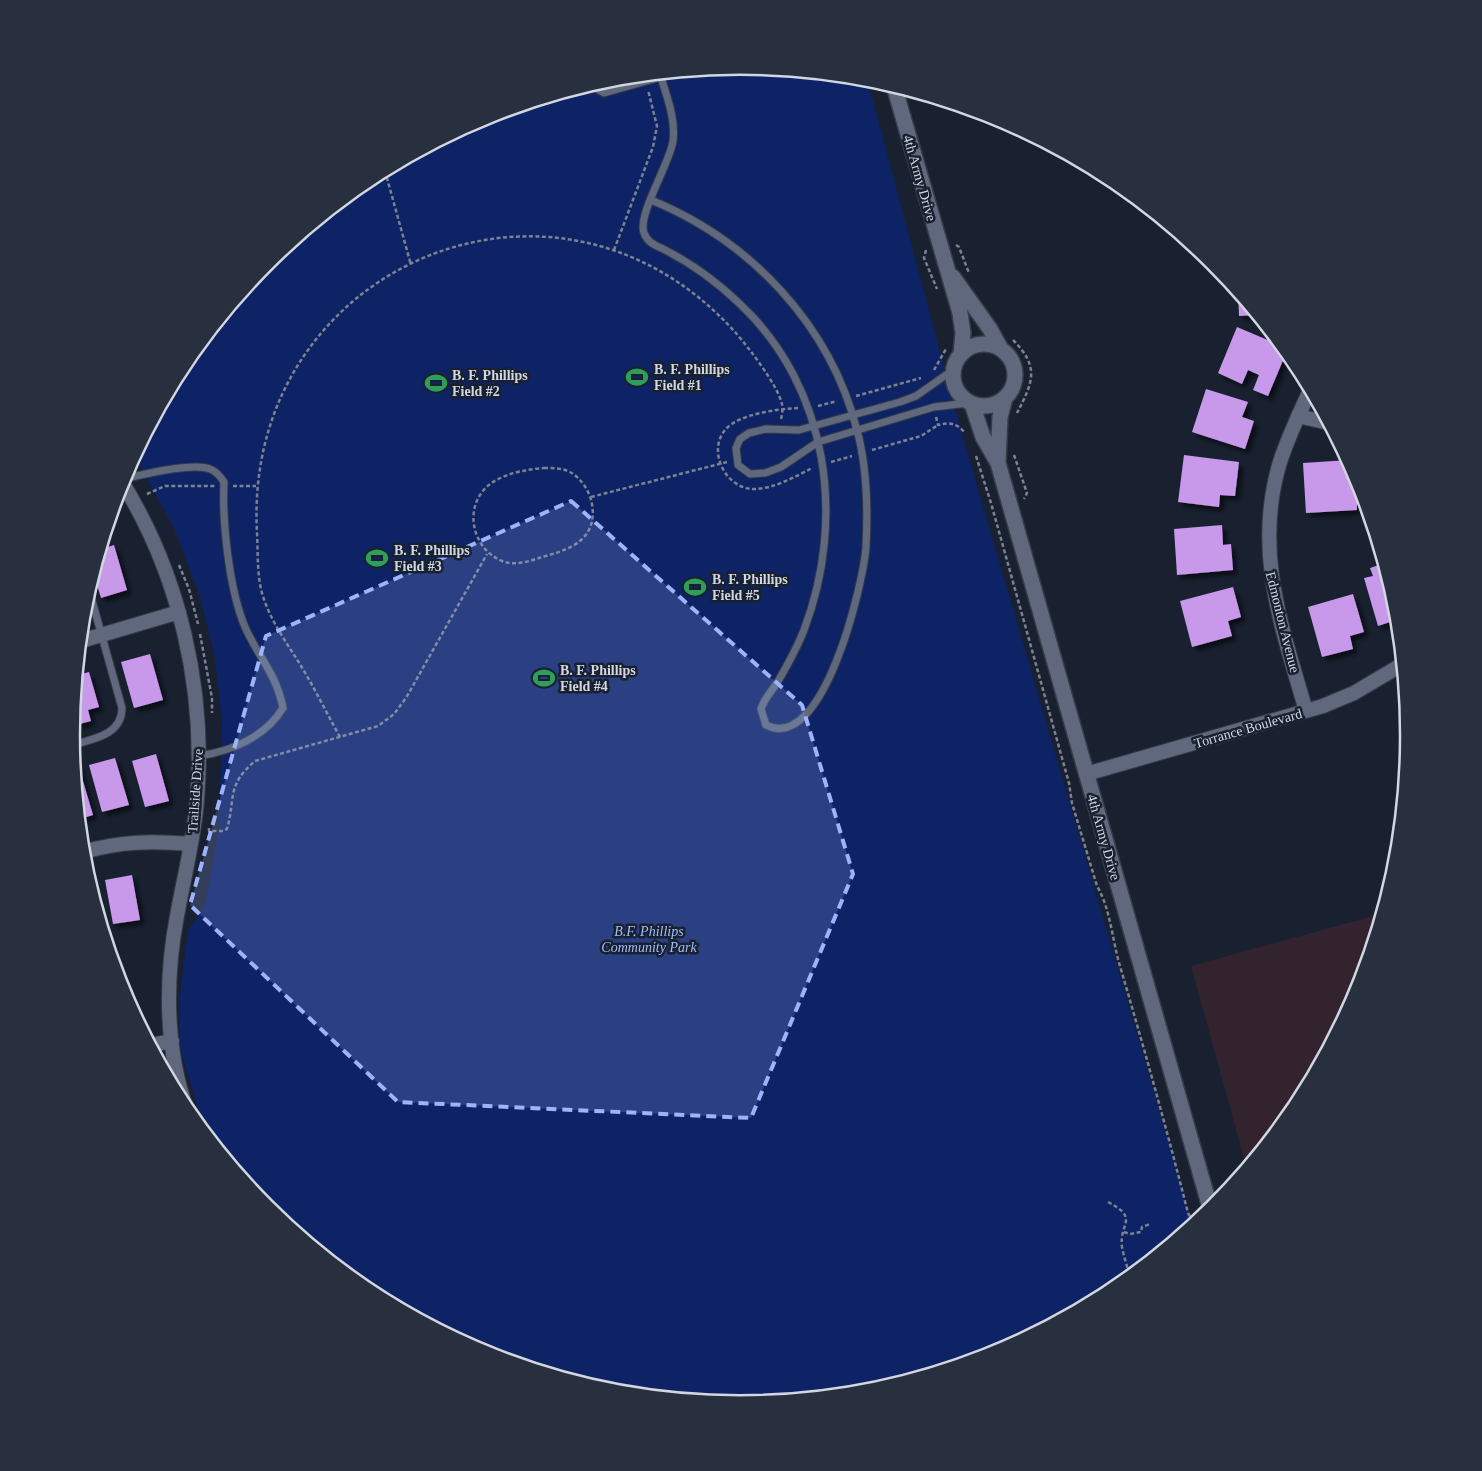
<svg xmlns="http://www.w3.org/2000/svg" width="1482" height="1471" font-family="Georgia,serif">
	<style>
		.industrial { fill: #32232e }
		.green { fill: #0e2365 }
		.building { fill: #c898ea; filter: url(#shadow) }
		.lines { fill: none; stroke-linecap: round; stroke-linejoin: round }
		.lane-casing { stroke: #363b48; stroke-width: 9 }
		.street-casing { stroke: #363b48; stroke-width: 16 }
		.secondary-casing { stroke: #363b48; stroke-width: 18 }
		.path { stroke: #7c8290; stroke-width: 2.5; stroke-dasharray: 4 2.5; stroke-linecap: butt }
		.lane { stroke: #5f687c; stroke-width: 7 }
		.street { stroke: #5f687c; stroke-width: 14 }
		.secondary { stroke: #5f687c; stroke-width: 15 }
		.marked { fill: #9bb4fd; fill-opacity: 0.2; stroke: #9bb4fd; stroke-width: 4; stroke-dasharray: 10 6; stroke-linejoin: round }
		.labels { text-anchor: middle; stroke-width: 5; stroke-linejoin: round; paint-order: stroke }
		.street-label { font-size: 14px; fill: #d1d6e1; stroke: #192131 }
		.poi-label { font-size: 14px; font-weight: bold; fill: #d1d6e1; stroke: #192131; text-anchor: start }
		.park-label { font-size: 14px; font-style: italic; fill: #a1bdfb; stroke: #192131 }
		.rim { fill: none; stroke: #d1d6e1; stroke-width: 2.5 }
	</style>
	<defs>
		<filter id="shadow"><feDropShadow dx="4.5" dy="4.5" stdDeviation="2.5" flood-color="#0009"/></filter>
	</defs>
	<rect width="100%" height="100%" fill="#192131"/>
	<!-- industrial -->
	<path class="industrial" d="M1377 915 1379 925 1359 992 1297 1108 1247 1169 1191 966Z"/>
	<!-- green -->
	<path class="green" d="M741 66 867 79 962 434 1193 1226 1113 1292 997 1354 871 1392 741 1405 610 1392 485 1354 369 1292 268 1209 212 1140 201 1118 180 1048V995L188 931 205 905 219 828 222 723 215 657 200 597 174 528 135 457 185 363 268 262 369 179 485 117 611 79Z"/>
	<!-- building -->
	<path class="building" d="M1238 291 1244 298 1258 315 1239 316Z
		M1237 327 1284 347 1280 356 1284 358 1268 396 1253 390 1259 375 1248 370 1242 384 1218 373Z
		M1206 389 1248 402 1242 417 1254 421 1245 449 1192 432Z
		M1184 455 1239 462 1235 496 1220 495 1219 507 1178 502Z
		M1349 460 1354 470 1355 479 1359 480 1366 501H1357V510L1306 513 1303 463Z
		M1222 525 1223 545 1231 544 1233 570 1177 575 1174 529Z
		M114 545 127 590 101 598 94 575 102 549Z
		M1385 563 1397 605 1399 619 1378 626 1364 578 1373 576 1370 568Z
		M1233 587 1241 617 1228 621 1232 636 1192 647 1180 601Z
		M1353 594 1364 632 1350 636 1353 649 1322 657 1308 607Z
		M150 654 163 700 134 708 121 662Z
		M89 672 99 707 88 710 91 721 76 725 74 716 78 675Z
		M156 754 169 801 145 807 132 761Z
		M115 758 129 805 102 812 89 765Z
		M78 764 93 815 80 819 75 765Z
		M132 875 140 920 113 924 105 880Z"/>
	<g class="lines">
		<!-- lane casing -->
		<g class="lane-casing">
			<path id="lane" d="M590 85 604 93 661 77
				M651 200C751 241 830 325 857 430 867 467 868 509 866 547 863 585 823 755 766 725L761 709C764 699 771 692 777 683 787 666 797 648 804 630 846 519 829 388 740 304 718 283 694 265 667 251 658 246 648 244 644 233 637 215 670 163 673 141 676 118 666 95 660 74
				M953 370 916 396 900 402 799 430 766 429 749 433 740 439 736 448 738 465 750 474 765 473 781 467 818 442 934 407 968 403
				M123 479C142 475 192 462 210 469 216 471 220 476 224 482 222 521 229 585 243 622 255 654 276 671 283 708 265 737 232 751 199 756
				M73 745C93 739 122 735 122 708L89 590
				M84 858 105 933"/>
		</g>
		<!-- street casing -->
		<g class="street-casing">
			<path id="street" d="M1298 416 1329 423
				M122 482C180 576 206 690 197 800 194 839 184 877 177 916 165 979 165 1049 187 1110
				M81 641 179 612
				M1306 711C1282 627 1253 551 1280 462 1288 437 1300 412 1311 388
				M1086 774 1323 706 1354 693 1403 664
				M83 852C122 841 151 841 191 844
				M151 1045 172 1041"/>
		</g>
		<!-- secondary casing -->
		<g class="secondary-casing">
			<path id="secondary" d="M894 86 960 313 963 333 961 354
				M953 277 990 329 1001 349
				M953 375a31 31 0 1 1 62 0a31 31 0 1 1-62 0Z
				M972 404 983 437 998 463 1211 1211
				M998 462 1000 417 1005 398"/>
		</g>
		<!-- path -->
		<path class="path" d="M385 171 411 265
			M956 245 959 247 969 273
			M614 250 653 147 657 126 648 90
			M926 250 924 258 937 289
			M1013 340C1040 367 1033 382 1017 413
			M934 370 946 349
			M856 396 921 378
			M818 406 837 401
			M798 408C778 409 738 414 725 430 707 452 726 489 754 489 773 489 795 477 812 468
			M936 417 938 425C949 422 957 423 965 433
			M872 450 921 436 938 425
			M1014 455 1027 493 1024 499
			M976 456 991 503 1069 783 1072 803 1097 886C1111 910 1112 940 1120 966 1144 1048 1167 1130 1188 1213L1195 1225
			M831 462 852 456
			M544 468C553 468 562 468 570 472 593 485 602 522 581 540 570 550 552 554 539 558 527 562 514 566 502 561 470 548 462 502 493 482 507 473 528 469 544 468Z
			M233 486H256
			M147 494 165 486H215
			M591 497 727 462
			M179 565 189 589 198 624
			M200 634 212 698V713
			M340 737C326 712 313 685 298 661 284 639 267 615 261 589 257 571 258 552 257 533 242 268 555 132 735 332 749 348 777 384 782 404 783 408 782 415 781 419
			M209 828V831H223L227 829C236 797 226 786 255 761L378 726 394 714 406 698 487 554
			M1108 1202C1140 1219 1119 1222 1122 1247 1124 1258 1128 1268 1130 1278
			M1124 1232 1130 1234 1141 1232 1142 1227 1150 1224"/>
		<!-- lane -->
		<use href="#lane" class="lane"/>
		<!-- street -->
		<use href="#street" class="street"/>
		<!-- secondary -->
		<use href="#secondary" class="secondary"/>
	</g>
	<!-- marked area -->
	<path class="marked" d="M571 501 802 705 853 874 751 1118 398 1102 190 905 266 636Z"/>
	<!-- icons -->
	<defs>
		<g id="stadium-bare" transform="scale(1.725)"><path d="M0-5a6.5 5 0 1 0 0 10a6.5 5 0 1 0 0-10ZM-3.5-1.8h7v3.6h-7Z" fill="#2e9e5b" stroke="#192131" stroke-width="2.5" paint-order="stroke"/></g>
	</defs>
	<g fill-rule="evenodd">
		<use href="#stadium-bare" x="637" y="377"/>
		<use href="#stadium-bare" x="436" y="383"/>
		<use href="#stadium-bare" x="377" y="558"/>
		<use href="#stadium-bare" x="695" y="587"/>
		<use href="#stadium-bare" x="544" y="678"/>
	</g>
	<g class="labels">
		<!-- street labels -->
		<g class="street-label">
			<text transform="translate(920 178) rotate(74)" y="5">4th Army Drive</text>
			<text transform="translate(1283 622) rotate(76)" y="5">Edmonton Avenue</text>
			<text transform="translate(1248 728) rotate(-16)" y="5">Torrance Boulevard</text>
			<text transform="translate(195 791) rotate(-86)" y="5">Trailside Drive</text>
			<text transform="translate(1104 837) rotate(74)" y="5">4th Army Drive</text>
		</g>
		<!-- poi labels -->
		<g class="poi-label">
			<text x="654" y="374">B. F. Phillips<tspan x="654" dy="16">Field #1</tspan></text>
			<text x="452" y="380">B. F. Phillips<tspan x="452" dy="16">Field #2</tspan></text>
			<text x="394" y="555">B. F. Phillips<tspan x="394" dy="16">Field #3</tspan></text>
			<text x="712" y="584">B. F. Phillips<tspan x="712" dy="16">Field #5</tspan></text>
			<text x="560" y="675">B. F. Phillips<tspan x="560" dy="16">Field #4</tspan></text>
		</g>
		<!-- park labels -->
		<g class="park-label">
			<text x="649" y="936">B.F. Phillips<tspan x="649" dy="16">Community Park</tspan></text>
		</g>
	</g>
	<!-- crop -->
	<path d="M0 0H1482V1471H0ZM80 735a660 660 0 1 1 1320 0a660 660 0 1 1-1320 0Z" fill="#282f3f" fill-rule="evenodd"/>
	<path class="rim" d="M80 735a660 660 0 1 1 1320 0a660 660 0 1 1-1320 0Z"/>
</svg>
